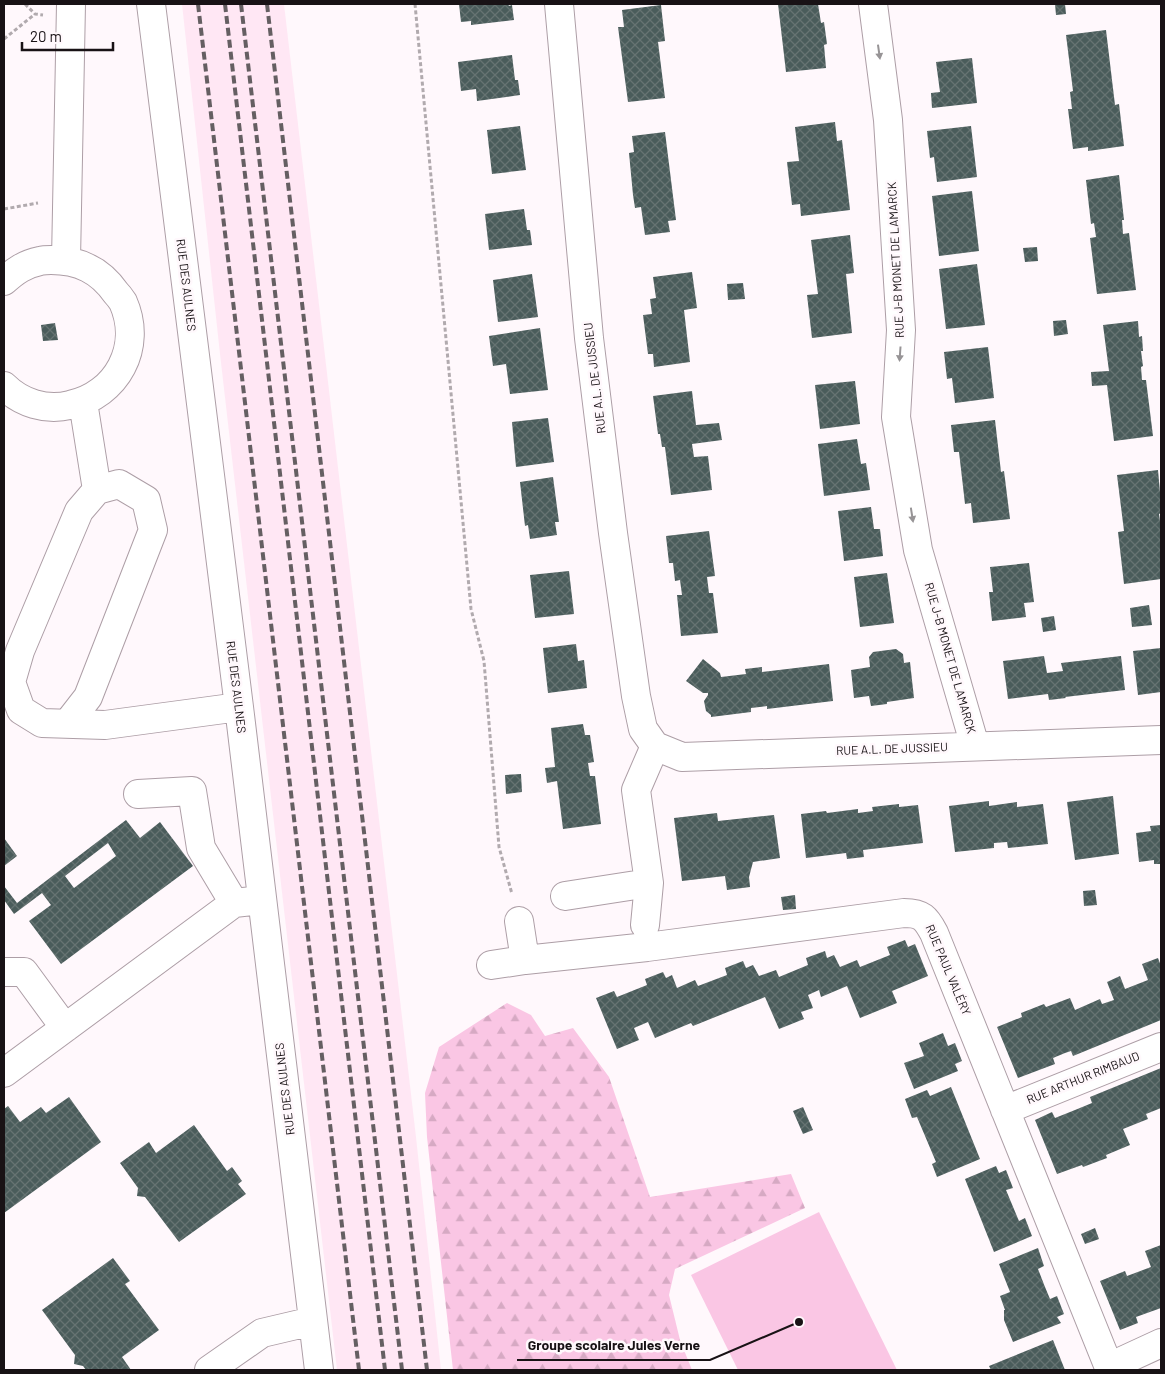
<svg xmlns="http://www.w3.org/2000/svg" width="1165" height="1374" font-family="Barlow,sans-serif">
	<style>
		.built { fill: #ffe7f4 }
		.forest { fill: url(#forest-firs) }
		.pitch { fill: #fac6e4 }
		.building { fill: url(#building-cross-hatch); fill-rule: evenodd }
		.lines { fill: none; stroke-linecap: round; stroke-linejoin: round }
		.minor-casing { stroke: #ad9ea6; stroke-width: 30 }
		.path { stroke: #b1aaae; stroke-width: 3; stroke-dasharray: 4 2.5; stroke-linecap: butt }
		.minor { stroke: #fff; stroke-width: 28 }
		.rail { stroke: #655f62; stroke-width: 4; stroke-dasharray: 8 4; stroke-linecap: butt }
		.oneway { fill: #979496 }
		.labels { text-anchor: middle; stroke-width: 5; stroke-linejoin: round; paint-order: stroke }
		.street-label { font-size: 12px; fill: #181215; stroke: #fff8fc }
		.leader { fill: none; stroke: #181215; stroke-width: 2 }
		.callout-dot { fill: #181215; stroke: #fff8fc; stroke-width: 2 }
		.callout-label { font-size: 14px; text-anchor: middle; font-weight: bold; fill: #181215; stroke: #fff8fc; stroke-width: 5; stroke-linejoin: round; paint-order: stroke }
	</style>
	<defs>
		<pattern id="forest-firs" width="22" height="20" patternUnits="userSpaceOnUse" patternTransform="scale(1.25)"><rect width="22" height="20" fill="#fac6e4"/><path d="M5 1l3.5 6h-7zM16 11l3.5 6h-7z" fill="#d6a9c3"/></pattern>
		<pattern id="building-cross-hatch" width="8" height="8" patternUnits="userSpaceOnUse" patternTransform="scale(1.25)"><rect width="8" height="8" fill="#4a5c5b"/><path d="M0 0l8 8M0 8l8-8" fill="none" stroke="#667372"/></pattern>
	</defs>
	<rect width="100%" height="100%" fill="#fff8fc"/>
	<!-- built -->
	<path class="built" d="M182 4H284L416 1137 441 1370H337L220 354Z"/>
	<!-- forest -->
	<path class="forest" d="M507 1003 531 1015 545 1036 573 1028 609 1077 650 1197 791 1174 805 1208 675 1269 669 1295 680 1340 692 1370H453L427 1137 425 1093 439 1047Z"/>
	<!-- pitch -->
	<path class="pitch" d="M819 1212 897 1370H738L691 1275Z"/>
	<!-- building -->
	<path class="building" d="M459 4H508L509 6 512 5 514 20 471 25V21L461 22Z
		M778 4H818L821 23 824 22 827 44 824 45 826 68 786 72Z
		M1055 4H1065L1066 14 1056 15Z
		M661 5 665 41 658 42 665 98 628 102 618 27H624L622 10Z
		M1106 30 1115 105 1119 104 1124 146 1088 151V147L1073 149 1068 109H1072L1070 92 1073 91 1066 35Z
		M512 55 515 80H518L520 95 477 101 476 89 461 91 458 62Z
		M972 58 977 103 932 108 931 93 940 92 936 62Z
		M835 122 837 141 842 140 850 210 801 216 800 204 792 205 787 162 799 161 795 127Z
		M520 126 526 170 492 174 487 130Z
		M971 126 977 177 937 182 934 157 930 158 927 131Z
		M665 132 676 220 668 221 670 232 645 235 641 207 635 208 633 195 629 153 634 152 632 136Z
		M1119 175 1124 220H1122L1123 234 1129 233 1136 290 1097 294 1090 238 1096 237 1094 223 1091 224 1086 180Z
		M972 191 979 251 939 256 932 196Z
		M524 209 527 230H530L532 245 489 250 485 214Z
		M850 235 854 273 846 274 852 333 812 338 807 295 818 294 811 240Z
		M1037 247 1038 261 1025 262 1023 248Z
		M977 264 985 325 946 329 939 269Z
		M692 272 697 308 684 310 690 362 654 367 653 354H648L643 315 652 314 650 299 656 298 653 277Z
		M532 274 538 317 498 322 493 280Z
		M743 283 745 299 728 300 727 284Z
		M1066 320 1068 334 1054 336 1053 321Z
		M1138 321 1139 337 1142 336 1143 351H1141L1143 366 1141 367 1142 380H1146L1153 436 1114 441 1107 385 1092 386 1091 372 1109 371 1103 325Z
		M55 323 58 340 43 341 41 325Z
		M540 328 548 390 510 394 506 364 493 366 489 336Z
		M988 347 994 398 955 403 952 378 947 379 944 352Z
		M855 381 860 424 820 429 815 385Z
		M692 391 696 425 719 423 722 440 692 444 694 457 708 456 712 490 671 495 665 447H662L660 434H658L653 396Z
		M548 418 554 462 516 467 512 422Z
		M995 420 1001 472 1004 471 1010 519 973 523 971 503 965 504 959 452H954L951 425Z
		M857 439 861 464 866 463 870 490 824 496 818 444Z
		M1158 470 1161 503V513L1159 514 1161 527V579L1124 584 1118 532 1124 531 1117 475Z
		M553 477 559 522H555L557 535 530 539 528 525 525 526 520 482Z
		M871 507 874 529H880L883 556 844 561 838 511Z
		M709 531 715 576 707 577 709 593H713L718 633 681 636 677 595H682L680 580 675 581 673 563H669L666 536Z
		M1029 563 1034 602 1024 603 1026 617 992 621 989 592H993L990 567Z
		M569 571 574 614 535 618 530 575Z
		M887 573 894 623 860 627 854 577Z
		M1149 605 1152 625 1132 627 1130 608Z
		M1054 616 1056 630 1043 632 1041 618Z
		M576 644 578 661 584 660 587 688 548 693 543 648Z
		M1161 648V692L1138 695 1133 651Z
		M896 649 903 654 904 663 910 662 914 698 887 702V704L871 706 869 696 854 698 851 670 870 667 869 657 873 652Z
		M1044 656 1047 673 1063 671 1061 663 1121 656 1125 690 1065 697 1066 698 1049 700 1048 694 1008 699 1003 661Z
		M703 659 720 673 721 677 746 674 745 669 762 667V672L829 664 833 701 767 709V706L751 708V712L711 717V715L706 711 704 701 708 695V693H703L686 681Z
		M583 724 585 735H590L594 762 588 763 590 776H595L601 824 563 829 557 781 547 783 545 768 555 767 551 728Z
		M521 774 522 792 506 794 505 775Z
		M1113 796 1119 854 1075 860 1067 802Z
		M989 801V806L1017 802V807L1043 804 1048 844 1008 848 1007 842 994 843V848L955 852 949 806Z
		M899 804V807L918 805 923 843 863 850 864 857 847 859 846 853 806 858 801 814 826 811 827 813 858 809V813L873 811 872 807Z
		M717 813 718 821 774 815 780 858 753 862 749 877 750 887 727 890 725 876 682 881 674 818Z
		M126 820 140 838 160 822 193 866 61 964 29 921 51 905 42 893 14 914 4 900V886L17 903ZM108 843 116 856 74 888 65 876Z
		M1161 825V864H1154V860L1139 862 1136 833 1151 831 1150 826Z
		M4 838 17 856 4 866Z
		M1095 890 1097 905 1084 906 1083 891Z
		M795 895 796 909 783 910 781 897Z
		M905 940 908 947 915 944 928 976 892 991 897 1003 860 1018 847 986 821 997 819 990 808 995 813 1008 801 1012 804 1019 779 1029 765 997 693 1026 691 1023 655 1038 648 1022 634 1028 639 1040 617 1049 596 998 614 991 617 997 647 985 645 979 663 972 666 978 672 975 677 988 695 980 698 986 727 975 725 968 743 961 746 968 753 965 759 976 776 970 779 977 808 965 806 958 825 951 827 958 834 955 840 967 857 960 860 967 890 955 887 947Z
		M1158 958 1161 966V1020L1073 1056 1071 1051 1065 1053 1053 1058 1055 1064 1018 1078 997 1027 1022 1017 1021 1013 1044 1004 1046 1007 1070 998 1075 1010 1100 999 1102 1004 1114 1000 1107 982 1120 976 1125 989 1148 980 1142 964Z
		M943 1033 948 1046 955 1043 962 1061 955 1064 958 1071 914 1089 904 1063 924 1056 919 1043Z
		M1161 1068V1108L1146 1114 1148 1119 1123 1129 1130 1145 1106 1155 1107 1158 1083 1167 1082 1165 1057 1174 1035 1120 1052 1112 1055 1118 1075 1110 1092 1103 1090 1097Z
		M951 1087 980 1159 937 1177 932 1164 936 1162 917 1117 912 1118 905 1099 927 1090 930 1096Z
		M69 1097 101 1142 4 1213V1109L8 1106 20 1122 41 1107 46 1113Z
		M803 1107 813 1130 803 1134 793 1111Z
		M194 1125 227 1171 232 1167 242 1181 238 1184 246 1194 179 1242 145 1197 137 1196 138 1188 120 1163 149 1142 156 1153Z
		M996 1166 999 1173 1006 1170 1013 1188 1006 1190 1011 1202 1019 1221 1025 1218 1032 1236 994 1252 965 1179Z
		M1095 1228 1099 1239 1085 1244 1081 1234Z
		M1161 1245V1308L1136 1317 1138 1323 1120 1330 1100 1281 1125 1271 1127 1276 1151 1267 1145 1251Z
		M1038 1248 1044 1266 1038 1269 1045 1287 1050 1299 1057 1296 1064 1314 1057 1317 1061 1323 1013 1342 1004 1320V1310H1005L1000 1296 1010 1292 999 1264Z
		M113 1258 130 1281 125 1284 159 1330 122 1357 131 1370H86L83 1366 74 1364 75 1355 42 1310Z
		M1053 1340 1065 1370H991L989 1366Z"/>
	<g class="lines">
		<!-- minor casing -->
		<g class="minor-casing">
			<path id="minor" d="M151 4 239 707 319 1370
				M559 4 589 338 613 533 636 696 643 729 655 746 682 757 1161 740
				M873 4 888 120 901 330 896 417 918 550 975 746
				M66 260 71 4
				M4 281C15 271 25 264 40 261 44 260 48 260 51 260 79 260 100 270 116 293 119 296 121 299 123 302 143 347 117 395 70 405 46 411 21 403 4 386
				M83 402 97 490
				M67 724 88 697 153 530 146 500 119 484 97 490 79 511 20 651 11 682 21 710 42 723 105 725 239 707
				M138 794 192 791 201 848 234 903
				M649 883 636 790 655 746
				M565 896 649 883 645 925
				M519 921 525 960
				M491 965 525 960 647 947 904 913C922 913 926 918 934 933L1110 1370
				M4 972H24L65 1028
				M4 1073 234 903 262 900
				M1005 1110 1161 1047
				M1109 1367 1161 1343
				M209 1370 262 1333 313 1321"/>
		</g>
		<!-- path -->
		<path class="path" d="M25 4 35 14 43 15
			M415 4 471 609 484 661 499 847 512 894
			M4 39 35 14
			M4 209 38 203"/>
		<!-- minor -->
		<use href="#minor" class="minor"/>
		<!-- rail -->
		<path class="rail" d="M198 4 359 1370
			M225 4 385 1370
			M241 4 402 1370
			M267 4 427 1370"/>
	</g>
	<!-- one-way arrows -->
	<defs><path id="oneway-solid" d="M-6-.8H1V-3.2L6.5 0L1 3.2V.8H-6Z" transform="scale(1.25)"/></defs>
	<g class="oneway">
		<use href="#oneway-solid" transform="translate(879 52) rotate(82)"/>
		<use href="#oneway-solid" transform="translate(900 354) rotate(94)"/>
		<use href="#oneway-solid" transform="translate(912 515) rotate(81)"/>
	</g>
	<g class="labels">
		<!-- street labels -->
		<g class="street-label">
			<text transform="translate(896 260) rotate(-93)" y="4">RUE J-B MONET DE LAMARCK</text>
			<text transform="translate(186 285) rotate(83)" y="4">RUE DES AULNES</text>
			<text transform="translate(595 378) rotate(-97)" y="4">RUE A.L. DE JUSSIEU</text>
			<text transform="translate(950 658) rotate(74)" y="4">RUE J-B MONET DE LAMARCK</text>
			<text transform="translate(236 687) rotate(83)" y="4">RUE DES AULNES</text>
			<text transform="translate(892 749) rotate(-2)" y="4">RUE A.L. DE JUSSIEU</text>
			<text transform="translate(948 970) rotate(67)" y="4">RUE PAUL VALÉRY</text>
			<text transform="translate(1083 1078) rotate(-22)" y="4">RUE ARTHUR RIMBAUD</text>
			<text transform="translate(285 1089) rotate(-97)" y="4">RUE DES AULNES</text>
		</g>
	</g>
	<!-- callouts -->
	<path class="leader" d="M799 1322L710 1360H517"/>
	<circle class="callout-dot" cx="799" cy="1322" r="5"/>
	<g class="callout-label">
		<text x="614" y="1350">Groupe scolaire Jules Verne</text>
	</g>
	<!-- border -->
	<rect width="1165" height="1374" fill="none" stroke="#181215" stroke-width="10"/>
	<!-- scale -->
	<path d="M22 42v8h91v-8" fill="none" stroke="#181215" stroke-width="2.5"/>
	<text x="30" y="42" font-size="15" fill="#181215" stroke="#fff8fc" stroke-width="4" paint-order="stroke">20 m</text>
</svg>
